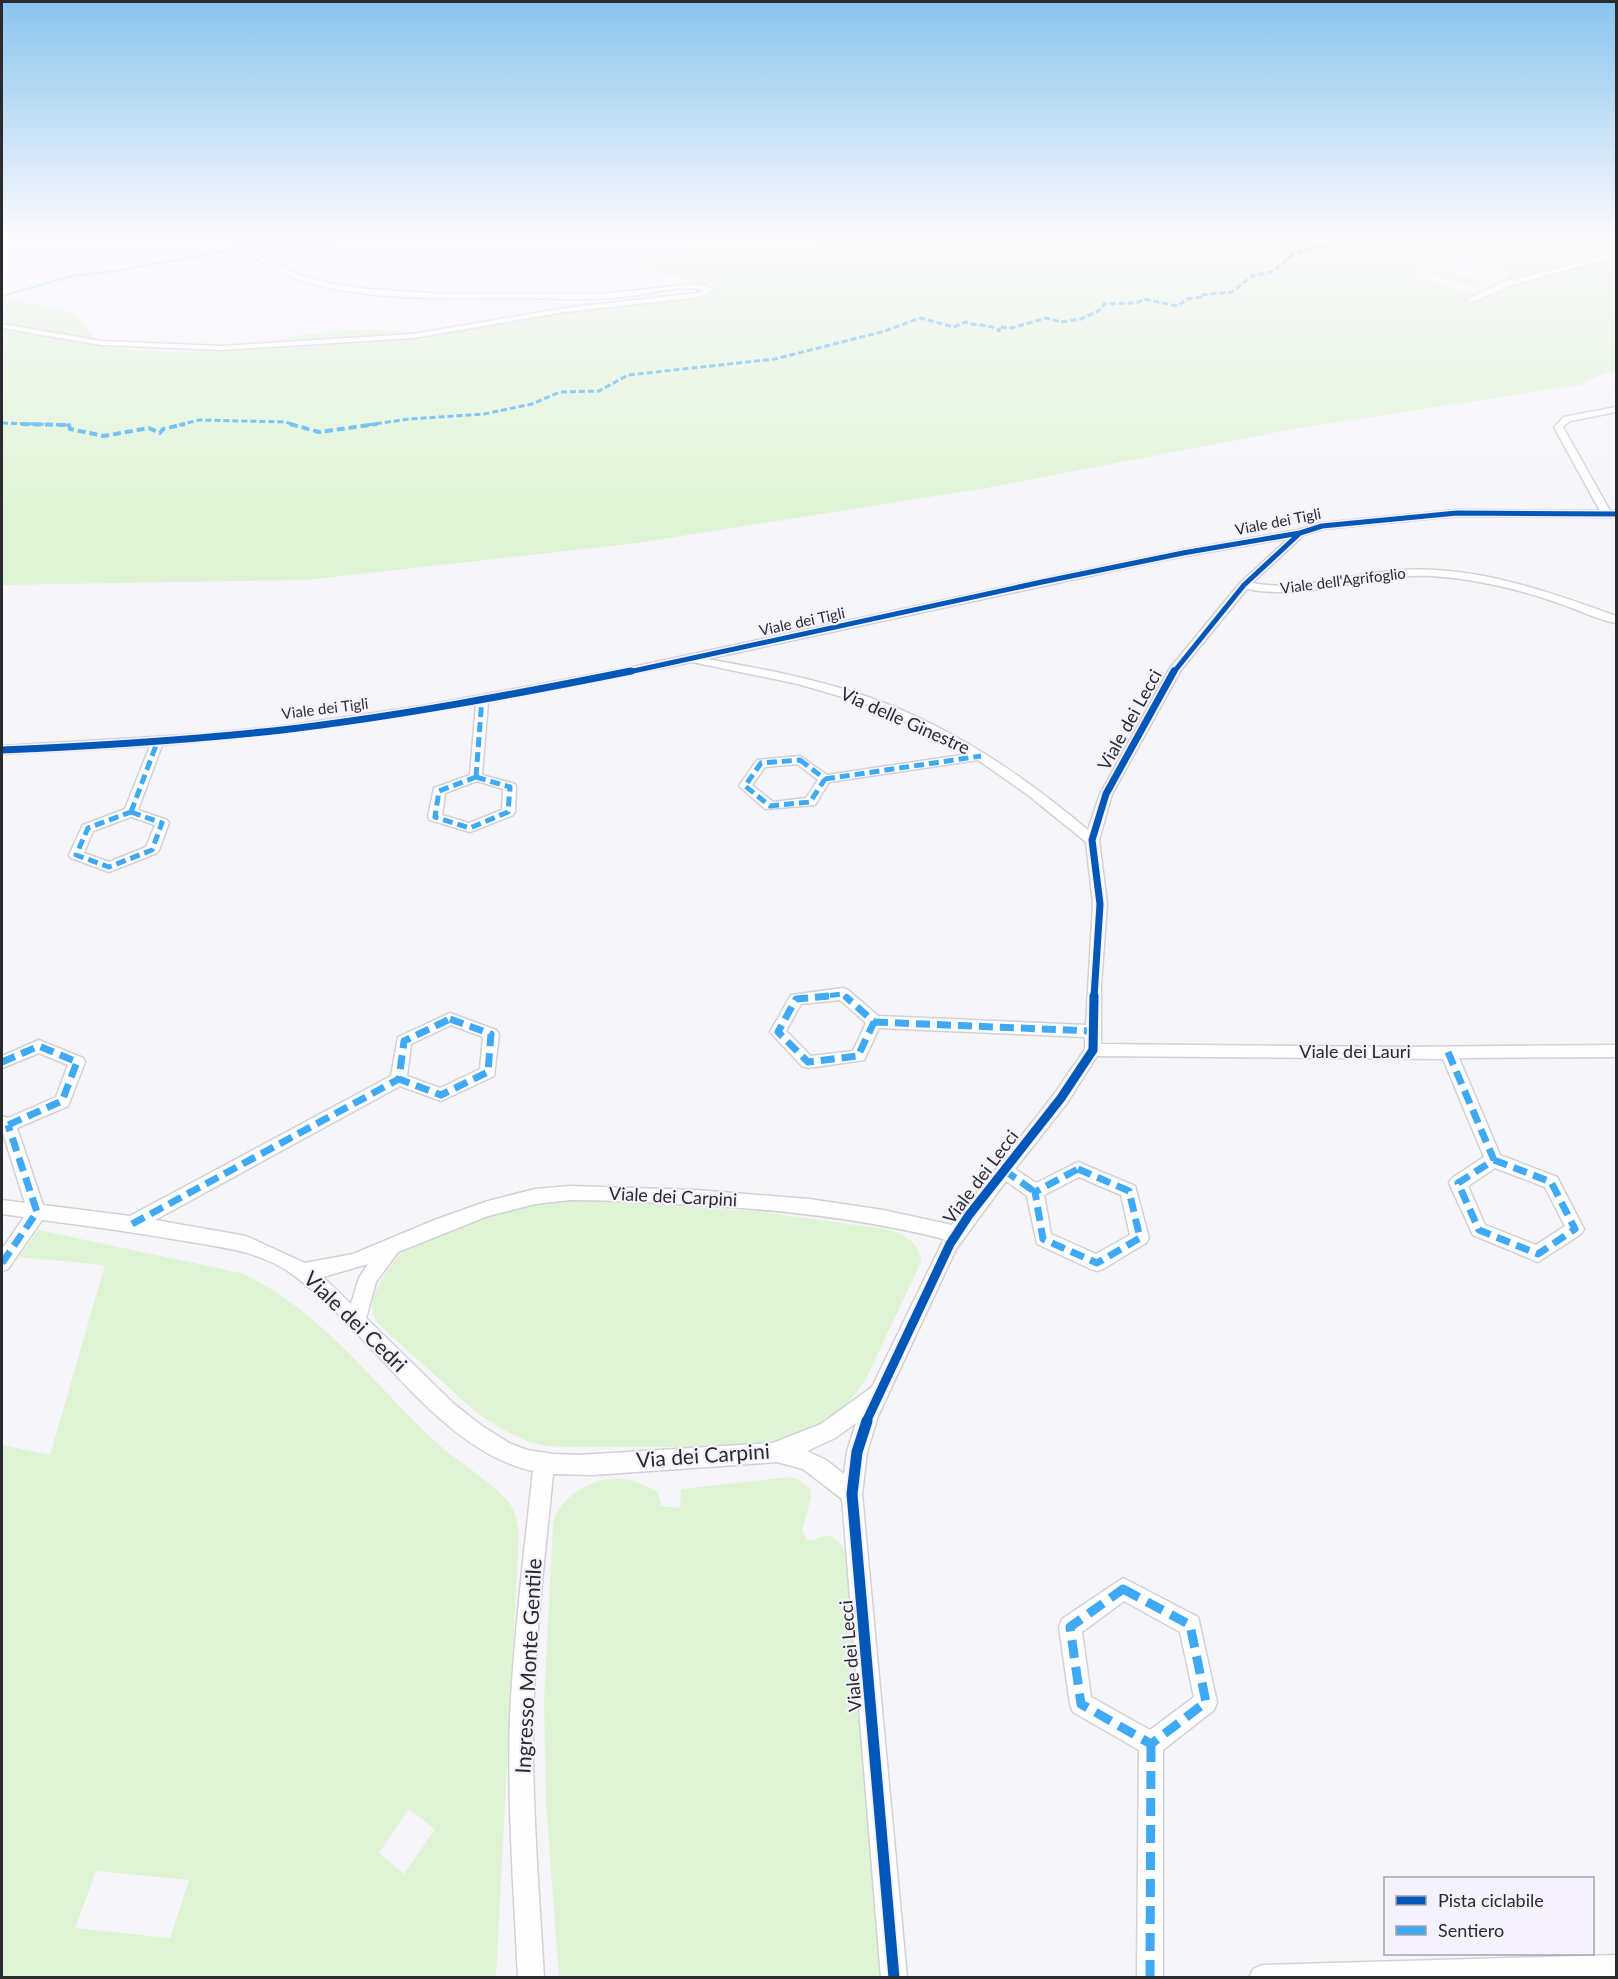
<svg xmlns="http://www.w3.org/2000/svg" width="1618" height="1979" font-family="Lato,sans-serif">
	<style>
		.green { fill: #dff4d5; fill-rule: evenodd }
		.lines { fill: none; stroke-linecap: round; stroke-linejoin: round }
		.stream { stroke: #9cddf9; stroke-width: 2 }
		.minor-casing { stroke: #d2d1d6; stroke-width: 3 }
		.minor { fill: #fefefe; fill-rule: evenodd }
		.quiet-far4 { stroke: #3fa9f5; stroke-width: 3; stroke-dasharray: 6 3; stroke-linecap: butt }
		.quiet-far3 { stroke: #3fa9f5; stroke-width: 4; stroke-dasharray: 8 4; stroke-linecap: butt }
		.quiet-far2 { stroke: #3fa9f5; stroke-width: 5; stroke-dasharray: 10 5; stroke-linecap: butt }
		.quiet-far1 { stroke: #3fa9f5; stroke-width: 7; stroke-dasharray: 14 7; stroke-linecap: butt }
		.quiet { stroke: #3fa9f5; stroke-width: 9; stroke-dasharray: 18 9; stroke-linecap: butt }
		.cycleway-far3-casing { stroke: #f5f2fd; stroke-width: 8 }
		.cycleway-far2-casing { stroke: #f5f2fd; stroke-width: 10 }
		.cycleway-far1-casing { stroke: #f5f2fd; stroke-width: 13 }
		.cycleway-casing { stroke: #f5f2fd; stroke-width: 15 }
		.cycleway-far3 { stroke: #0057b8; stroke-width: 5 }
		.cycleway-far2 { stroke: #0057b8; stroke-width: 7 }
		.cycleway-far1 { stroke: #0057b8; stroke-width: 9 }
		.cycleway { stroke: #0057b8; stroke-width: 11 }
		.labels { text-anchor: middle; stroke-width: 4.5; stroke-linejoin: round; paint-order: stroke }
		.far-street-label { font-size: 15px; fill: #2b2a2e; stroke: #f5f2fd }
		.street-label { font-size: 18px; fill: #2b2a2e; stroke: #f5f2fd }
		.near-street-label { font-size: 21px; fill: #2b2a2e; stroke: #f5f2fd }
	</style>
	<rect width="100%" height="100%" fill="#f6f5fa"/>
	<!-- green -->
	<path class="green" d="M929 236H1616V373L1609 371 1580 385 1299 428 986 488 637 543 306 580 2 585V298L66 310 79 318 94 339 104 347 166 352 220 351 295 336 338 331 373 330 440 334 506 321 639 302 707 296 717 290 709 284 642 269 649 259 738 250 779 252ZM1457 256 1512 274 1473 294 1412 277 1426 267Z
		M1429 270 1445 271 1486 283 1484 286H1471L1426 273Z
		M560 1200H582L755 1211 885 1229C902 1232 920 1242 921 1262L865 1381C835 1425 794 1441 743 1447H567L546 1446 529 1442 507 1432 478 1414 377 1323C369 1310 372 1298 379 1285 385 1274 391 1263 400 1255 432 1226 518 1205 560 1200Z
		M38 1230 241 1273C321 1309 373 1384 436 1442 457 1462 497 1484 512 1507 516 1514 517 1525 519 1533L496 1977H2V1445L50 1455 105 1265 19 1257ZM409 1809 435 1829 404 1874 379 1853ZM96 1871 189 1880 170 1938 75 1928Z
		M788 1477 798 1479 810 1489 811 1497 802 1531 807 1540C815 1541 821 1536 828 1536 840 1537 846 1554 850 1563L885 1977H559L546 1803 544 1702 553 1523C561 1495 593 1476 623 1479 635 1480 648 1487 658 1492L661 1506 680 1508 681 1489Z"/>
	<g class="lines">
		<!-- stream -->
		<path class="stream" d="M397 236H412
			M255 246 319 242 360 236
			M2 296 72 276 115 271 243 248"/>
		<!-- minor casing -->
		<g class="minor-casing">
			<path id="minor" d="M236 236H242L263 257 294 273 328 283 366 289 447 294H600L694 284 706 286 714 290 700 297 565 312 413 338 222 350 101 345 2 328V324L101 341 222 346 413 334 565 308 698 293 704 290C676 283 642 297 613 298 578 300 543 298 508 298 440 299 313 302 258 259 250 253 242 244 236 236Z
				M1616 248V253L1607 259 1509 286 1473 302 1466 300 1503 282 1603 257Z
				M1616 407V412L1570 421 1563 427 1610 511H1616V517L1457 516 1323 529 1304 535 1252 583C1302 593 1353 572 1402 570 1476 566 1548 591 1616 616V623C1598 620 1579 610 1561 604 1519 589 1476 579 1432 576 1370 573 1308 601 1247 589L1181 670 1112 794 1099 840 1107 904 1101 985V1044L1402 1047 1616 1045V1057L1459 1058 1500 1155 1557 1177 1584 1229 1581 1234 1538 1262 1473 1235 1449 1183 1452 1178 1484 1157 1443 1059 1097 1056 1067 1103 1015 1169 1036 1183 1078 1162 1135 1186 1149 1238 1146 1243 1103 1269 1097 1271 1091 1269 1037 1244 1027 1196 1006 1181 956 1249 878 1416 867 1452 862 1494 907 1978H881L842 1499 803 1469 777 1462 593 1475 553 1474C545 1556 535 1637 533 1719 532 1805 539 1891 544 1978H518C514 1891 507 1804 510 1717 514 1635 524 1553 533 1471 436 1450 368 1326 289 1272 259 1251 220 1247 185 1241 138 1233 90 1226 42 1220L8 1269 2 1271V1249L24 1217 2 1214V1200L25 1203 2 1130V1116L8 1118 56 1097 68 1065 39 1053 2 1068V1056L39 1040 83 1058 85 1062 68 1106 17 1128 43 1205 130 1216 391 1076 398 1037 450 1013 496 1030 499 1034 494 1076 441 1101 400 1086 155 1220 246 1236 305 1263 353 1254 437 1219 488 1201 535 1189 570 1186 696 1190 809 1199 883 1210 952 1225 1055 1093 1085 1049V1037L879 1028 864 1060 808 1068 802 1066 770 1032 791 995 843 988 848 990 878 1016 1086 1025 1093 904 1086 842 1028 795 978 760 829 782 815 805 765 809 739 786 757 760 800 756 827 775 968 754 932 734 863 703 798 684 692 662 488 702 482 775 515 784 516 787 515 812 513 815 470 832 430 820 428 817 434 788 470 775 476 704 285 733 162 745 138 810 167 820 169 823 159 850 157 853 109 872 71 858 69 855 83 825 125 809 150 746 2 754V746L204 734 285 726 428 705 633 667 1042 579 1183 550 1298 530 1322 523 1457 510 1600 511 1554 427 1564 417ZM1289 538 1240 583 1170 668 1100 794 1088 830C1023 775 952 727 871 698 818 679 763 669 707 659L1163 560ZM797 764 818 780 806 798 773 802 752 785 765 767ZM477 781 503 789 502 810 469 823 442 815 445 793ZM131 817 155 825 146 847 109 862 84 853 93 831ZM840 1000 866 1023 853 1051 811 1056 786 1031 801 1004ZM451 1025 483 1037 480 1069 440 1088 407 1076 411 1044ZM1495 1168 1545 1187 1565 1226 1536 1245 1485 1225 1468 1186ZM1079 1177 1121 1195 1130 1235 1096 1254 1051 1234 1044 1195ZM570 1200C606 1200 641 1202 676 1204 766 1208 856 1217 944 1239L872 1387 821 1424 773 1443 579 1455 553 1454 527 1450 509 1443 482 1426 454 1404 366 1318 376 1282 398 1252 488 1216 535 1204ZM368 1264 359 1278 351 1304 323 1277ZM856 1423 847 1452 844 1474 826 1460 807 1451 835 1438Z
				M1123 1578 1198 1617 1217 1702 1214 1710 1163 1750V1978H1137L1139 1750 1073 1712 1070 1704 1059 1627 1062 1619ZM1124 1601 1180 1632 1194 1697 1150 1730 1091 1697 1082 1632Z
				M1616 1955V1978H1249L1253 1969 1262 1965Z"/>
		</g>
		<!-- minor -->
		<use href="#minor" class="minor"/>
		<!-- quiet-far4 -->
		<path class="quiet-far4" d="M2 423 69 425
			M179 425 199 420 285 422 295 425
			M367 425 409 419 484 414 532 404 560 392 599 391 628 375 775 359 885 331 920 318 954 327 965 322C977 327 990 323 999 331L1000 326 1008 329 1046 318 1061 322 1081 319 1102 309 1104 304 1137 303 1144 299 1177 306 1188 299 1201 297 1200 295 1232 292 1252 276 1274 271 1294 254 1311 248 1338 244 1344 236"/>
		<!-- quiet-far3 -->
		<path class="quiet-far3" d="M21 424 69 425 70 429 104 436 149 428 160 433 163 429 185 424
			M290 424 319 432 377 424"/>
		<!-- quiet-far2 -->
		<path class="quiet-far2" d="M800 760 825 779 810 802 770 806 745 786 761 763Z
			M476 777 510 787 508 812 470 828 435 817 439 791Z
			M476 777 482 698
			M825 779 981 756
			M131 812 162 823 152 850 109 867 76 855 88 828Z
			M131 812 158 740
			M815 997 843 994 846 997"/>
		<!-- quiet-far1 -->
		<path class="quiet-far1" d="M829 996 796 999 778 1032 808 1062 858 1056 874 1022 845 996
			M450 1019 491 1034 488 1072 441 1095 399 1079 404 1041Z
			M874 1022 1092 1031
			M1448 1052 1494 1160
			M2 1062 39 1046 77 1062 62 1101 8 1125 2 1122
			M1494 1160 1551 1182 1575 1229 1538 1254 1479 1230 1458 1183Z
			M1078 1169 1129 1191 1140 1238 1097 1263 1043 1239 1035 1192Z
			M1004 1170 1035 1192
			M132 1224 399 1079
			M2 1263 37 1212 8 1125"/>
		<!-- quiet -->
		<path class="quiet" d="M1123 1589 1190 1625 1206 1702 1151 1744 1081 1704 1070 1627Z
			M1150 1978 1151 1744"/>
		<!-- cycleway-far3 casing -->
		<g class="cycleway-far3-casing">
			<path id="cycleway-far3" d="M624 673 1042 582 1183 553 1300 533 1322 526 1457 513 1616 514
				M1173 673 1244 585 1300 533"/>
		</g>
		<!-- cycleway-far2 casing -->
		<g class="cycleway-far2-casing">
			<path id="cycleway-far2" d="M2 750C96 746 189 740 282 730 400 716 516 694 631 671
				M1094 997 1100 904 1092 840 1106 794 1174 671"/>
		</g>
		<!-- cycleway-far1 casing -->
		<g class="cycleway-far1-casing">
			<path id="cycleway-far1" d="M866 1422 950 1244 969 1215 1061 1098 1093 1050 1094 996"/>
		</g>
		<!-- cycleway casing -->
		<g class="cycleway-casing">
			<path id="cycleway" d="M867 1421 857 1452 852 1494 894 1978"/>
		</g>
		<!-- cycleway-far3 -->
		<use href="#cycleway-far3" class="cycleway-far3"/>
		<!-- cycleway-far2 -->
		<use href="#cycleway-far2" class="cycleway-far2"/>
		<!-- cycleway-far1 -->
		<use href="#cycleway-far1" class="cycleway-far1"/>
		<!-- cycleway -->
		<use href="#cycleway" class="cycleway"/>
	</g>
	<!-- sky -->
	<linearGradient id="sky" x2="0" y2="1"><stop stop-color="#89c4ef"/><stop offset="0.46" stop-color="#fbfafd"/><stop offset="1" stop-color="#fbfafd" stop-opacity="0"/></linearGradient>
	<rect width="1618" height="513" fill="url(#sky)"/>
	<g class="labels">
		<!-- far-street labels -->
		<g class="far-street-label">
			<text transform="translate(1278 522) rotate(-11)" y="5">Viale dei Tigli</text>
			<text transform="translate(1343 581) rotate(-7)" y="5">Viale dell'Agrifoglio</text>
			<text transform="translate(802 622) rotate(-12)" y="5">Viale dei Tigli</text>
			<text transform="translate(325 709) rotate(-7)" y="5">Viale dei Tigli</text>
		</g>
		<!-- street labels -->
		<g class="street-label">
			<text transform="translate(1130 720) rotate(-61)" y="6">Viale dei Lecci</text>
			<text transform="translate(905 721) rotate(24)" y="6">Via delle Ginestre</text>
			<text x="1355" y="1058">Viale dei Lauri</text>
			<text transform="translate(981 1177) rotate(-53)" y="6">Viale dei Lecci</text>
			<text transform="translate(673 1197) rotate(3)" y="6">Viale dei Carpini</text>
			<text transform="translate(851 1656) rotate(-95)" y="6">Viale dei Lecci</text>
		</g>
		<!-- near-street labels -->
		<g class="near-street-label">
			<text transform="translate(355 1322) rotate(44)" y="7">Viale dei Cedri</text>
			<text transform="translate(703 1456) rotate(-4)" y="7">Via dei Carpini</text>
			<text transform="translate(529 1666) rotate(-87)" y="7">Ingresso Monte Gentile</text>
		</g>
	</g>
	<!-- border -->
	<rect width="1618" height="1979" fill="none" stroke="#2b2a2e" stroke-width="6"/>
	<!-- legend -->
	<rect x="1384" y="1877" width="210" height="78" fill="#f5f2fd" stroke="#a4a2aa" stroke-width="1.5"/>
	<rect x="1396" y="1896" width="30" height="9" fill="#0057b8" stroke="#a4a2aa" stroke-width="1.5"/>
	<text x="1438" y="1907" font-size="18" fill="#2b2a2e">Pista ciclabile</text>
	<rect x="1396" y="1926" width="30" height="9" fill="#3fa9f5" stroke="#a4a2aa" stroke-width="1.5"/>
	<text x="1438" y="1937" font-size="18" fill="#2b2a2e">Sentiero</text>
</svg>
